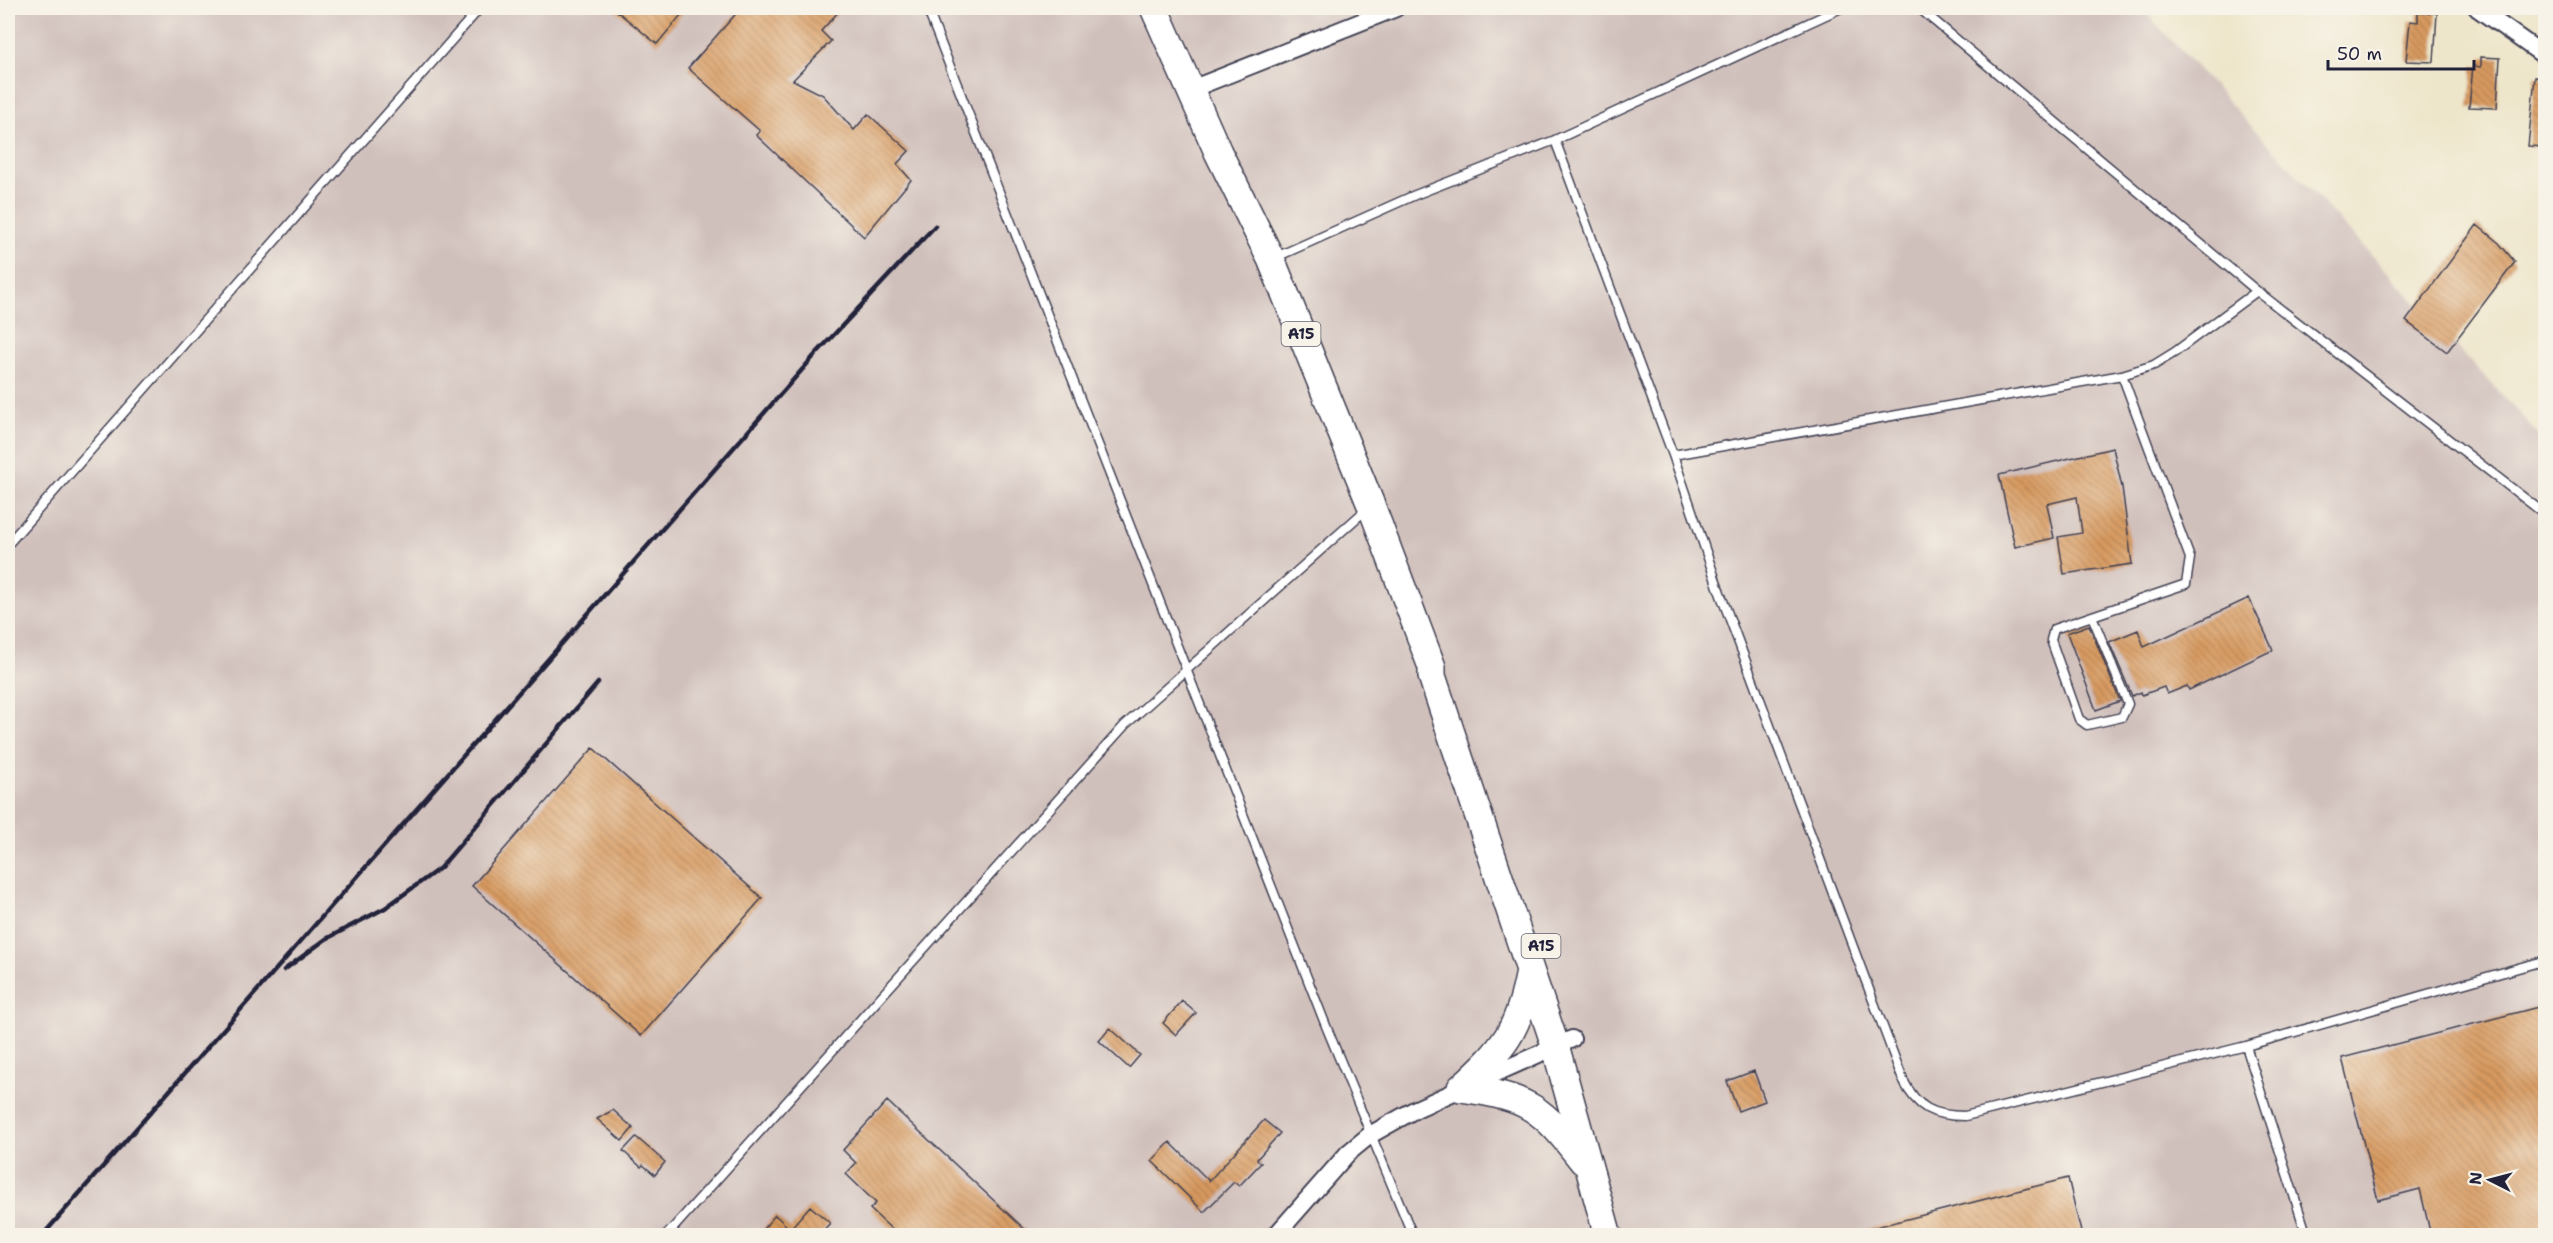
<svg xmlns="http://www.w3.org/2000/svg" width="2553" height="1243" font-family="'Shantell Sans',sans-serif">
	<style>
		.industrial { fill: #d0c0bc }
		.building { fill: url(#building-back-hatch) }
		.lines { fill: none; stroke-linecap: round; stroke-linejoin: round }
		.service-casing { stroke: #413f51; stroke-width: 11 }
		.minor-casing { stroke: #413f51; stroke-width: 20 }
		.primary-casing { stroke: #413f51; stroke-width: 30 }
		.service { stroke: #fff; stroke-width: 8 }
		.minor { stroke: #fff; stroke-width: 16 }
		.primary { stroke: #fff; stroke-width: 27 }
		.rail { stroke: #22223b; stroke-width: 4.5 }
		.labels { text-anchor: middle; stroke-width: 4.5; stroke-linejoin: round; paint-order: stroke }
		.shield { fill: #f7f3e8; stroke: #62616f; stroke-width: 1.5 }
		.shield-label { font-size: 15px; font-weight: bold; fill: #22223b }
	</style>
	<defs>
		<pattern id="building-back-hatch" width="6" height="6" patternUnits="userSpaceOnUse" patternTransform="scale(1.5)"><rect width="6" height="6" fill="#d89a5f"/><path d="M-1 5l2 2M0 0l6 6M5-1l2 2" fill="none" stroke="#af7d50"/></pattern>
	</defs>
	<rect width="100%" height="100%" fill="#f7f3e8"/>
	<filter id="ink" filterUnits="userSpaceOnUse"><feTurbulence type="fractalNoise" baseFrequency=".0167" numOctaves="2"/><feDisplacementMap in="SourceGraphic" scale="12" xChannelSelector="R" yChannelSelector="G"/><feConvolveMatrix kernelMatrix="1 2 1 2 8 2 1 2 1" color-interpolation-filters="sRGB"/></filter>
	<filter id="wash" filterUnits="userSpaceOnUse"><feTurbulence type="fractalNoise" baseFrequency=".008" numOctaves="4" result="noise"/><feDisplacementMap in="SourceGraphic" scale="24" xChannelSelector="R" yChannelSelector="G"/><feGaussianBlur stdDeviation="1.35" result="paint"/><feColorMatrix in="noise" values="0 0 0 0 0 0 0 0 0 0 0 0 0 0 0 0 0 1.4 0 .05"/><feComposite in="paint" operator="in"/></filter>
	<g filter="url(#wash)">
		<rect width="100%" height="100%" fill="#eee6cb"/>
		<!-- industrial -->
		<path class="industrial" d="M8 8H2144V11L2545 441V1235H8Z"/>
		<g id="blocks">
			<!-- building -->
			<path class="building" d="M613 8H687L657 44Z
				M741 8H842L821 31 831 41 793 80 823 95 854 130 868 114 909 151 897 164 911 180 864 237 756 135 760 131 688 68Z
				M2418 12 2437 13 2434 62 2406 61 2410 21 2418 22Z
				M2481 57 2500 58 2497 108 2469 107 2473 66 2481 67Z
				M2535 77 2546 78V147L2528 146Z
				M2477 225 2499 243 2515 262 2447 352 2406 321Z
				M2113 448 2122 487 2132 564 2064 574 2058 537 2082 533 2077 497 2047 504 2054 538 2015 547 1999 475Z
				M2249 598 2273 650 2189 690 2187 686 2167 694 2164 687 2142 695 2141 692 2132 696 2109 642 2138 630 2144 647Z
				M2089 625 2120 701 2096 710 2067 633Z
				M593 748 762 898 641 1036 472 886Z
				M1182 1001 1196 1013 1176 1035 1163 1023Z
				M2546 1005V1236H2431L2420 1189 2378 1200 2342 1058Z
				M1110 1028 1140 1055 1129 1068 1099 1041Z
				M1754 1071 1765 1101 1738 1111 1727 1081Z
				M887 1101 1032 1236H899L870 1209 876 1203 846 1174 856 1163 843 1150Z
				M613 1110 633 1128 622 1141 597 1119Z
				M1264 1120 1280 1133 1257 1159 1261 1163 1239 1186 1234 1182 1204 1212 1152 1161 1170 1142 1209 1181Z
				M636 1137 665 1162 655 1175 643 1165 641 1167 623 1151Z
				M2068 1178 2082 1236H1864V1230Z
				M810 1206 830 1223 819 1236H757L775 1215 790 1229Z"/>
		</g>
	</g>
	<g filter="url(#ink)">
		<use href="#blocks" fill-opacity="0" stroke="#413f51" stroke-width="1.5"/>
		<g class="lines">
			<!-- service casing -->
			<g class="service-casing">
				<path id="service" d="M927 8 1326 1026 1413 1236
					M1919 8 2257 291 2546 515
					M1555 140 1673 455 1719 590 1903 1080C1917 1108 1933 1116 1965 1116L2246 1046 2546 960
					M1274 258 1415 195 1555 140 1841 8
					M1673 455 2122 375 2154 365 2175 352 2257 291
					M8 544 480 8
					M2092 616 2128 704 2122 717 2087 725 2079 719 2051 640 2054 629 2186 584 2190 558 2122 375
					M2246 1046 2307 1236
					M666 1236 1125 725 1369 507"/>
			</g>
			<!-- minor casing -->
			<g class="minor-casing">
				<path id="minor" d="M2477 8 2546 57
					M1189 90 1396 8
					M1275 1236 1348 1153 1370 1135 1416 1109 1572 1039"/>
			</g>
			<!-- primary casing -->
			<g class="primary-casing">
				<path id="primary" d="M1154 8 1218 152 1271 259 1371 505 1432 667V676L1555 1045 1608 1236
					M1461 1088C1530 1098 1541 1107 1583 1161
					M1461 1088C1505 1047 1519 1031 1530 971"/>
			</g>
			<!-- service -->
			<use href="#service" class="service"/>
			<!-- minor -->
			<use href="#minor" class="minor"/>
			<!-- primary -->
			<use href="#primary" class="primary"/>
			<!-- rail -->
			<path class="rail" d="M284 970 326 939 385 908 440 868 598 683
				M42 1236 815 355 935 226"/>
		</g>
	</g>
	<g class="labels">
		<!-- shield labels -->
		<g class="shield">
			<rect x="1281.5" y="322" width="39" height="24" rx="4.5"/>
			<rect x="1521.5" y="934" width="39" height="24" rx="4.5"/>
		</g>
		<g class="shield-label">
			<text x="1301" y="339">A15</text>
			<text x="1541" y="951">A15</text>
		</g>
	</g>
	<!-- margin -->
	<rect width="2553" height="1243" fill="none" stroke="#f7f3e8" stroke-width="30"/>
	<!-- north arrow -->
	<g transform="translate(2490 1180) rotate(276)" stroke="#f7f3e8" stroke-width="4.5" paint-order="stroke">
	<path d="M0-4.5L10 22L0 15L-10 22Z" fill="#22223b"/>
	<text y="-9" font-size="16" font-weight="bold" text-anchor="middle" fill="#22223b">N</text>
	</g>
	<!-- scale -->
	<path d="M2328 60v9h146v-9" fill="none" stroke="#22223b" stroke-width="3"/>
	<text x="2337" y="60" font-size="18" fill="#22223b" stroke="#f7f3e8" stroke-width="4.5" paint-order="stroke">50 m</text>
</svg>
